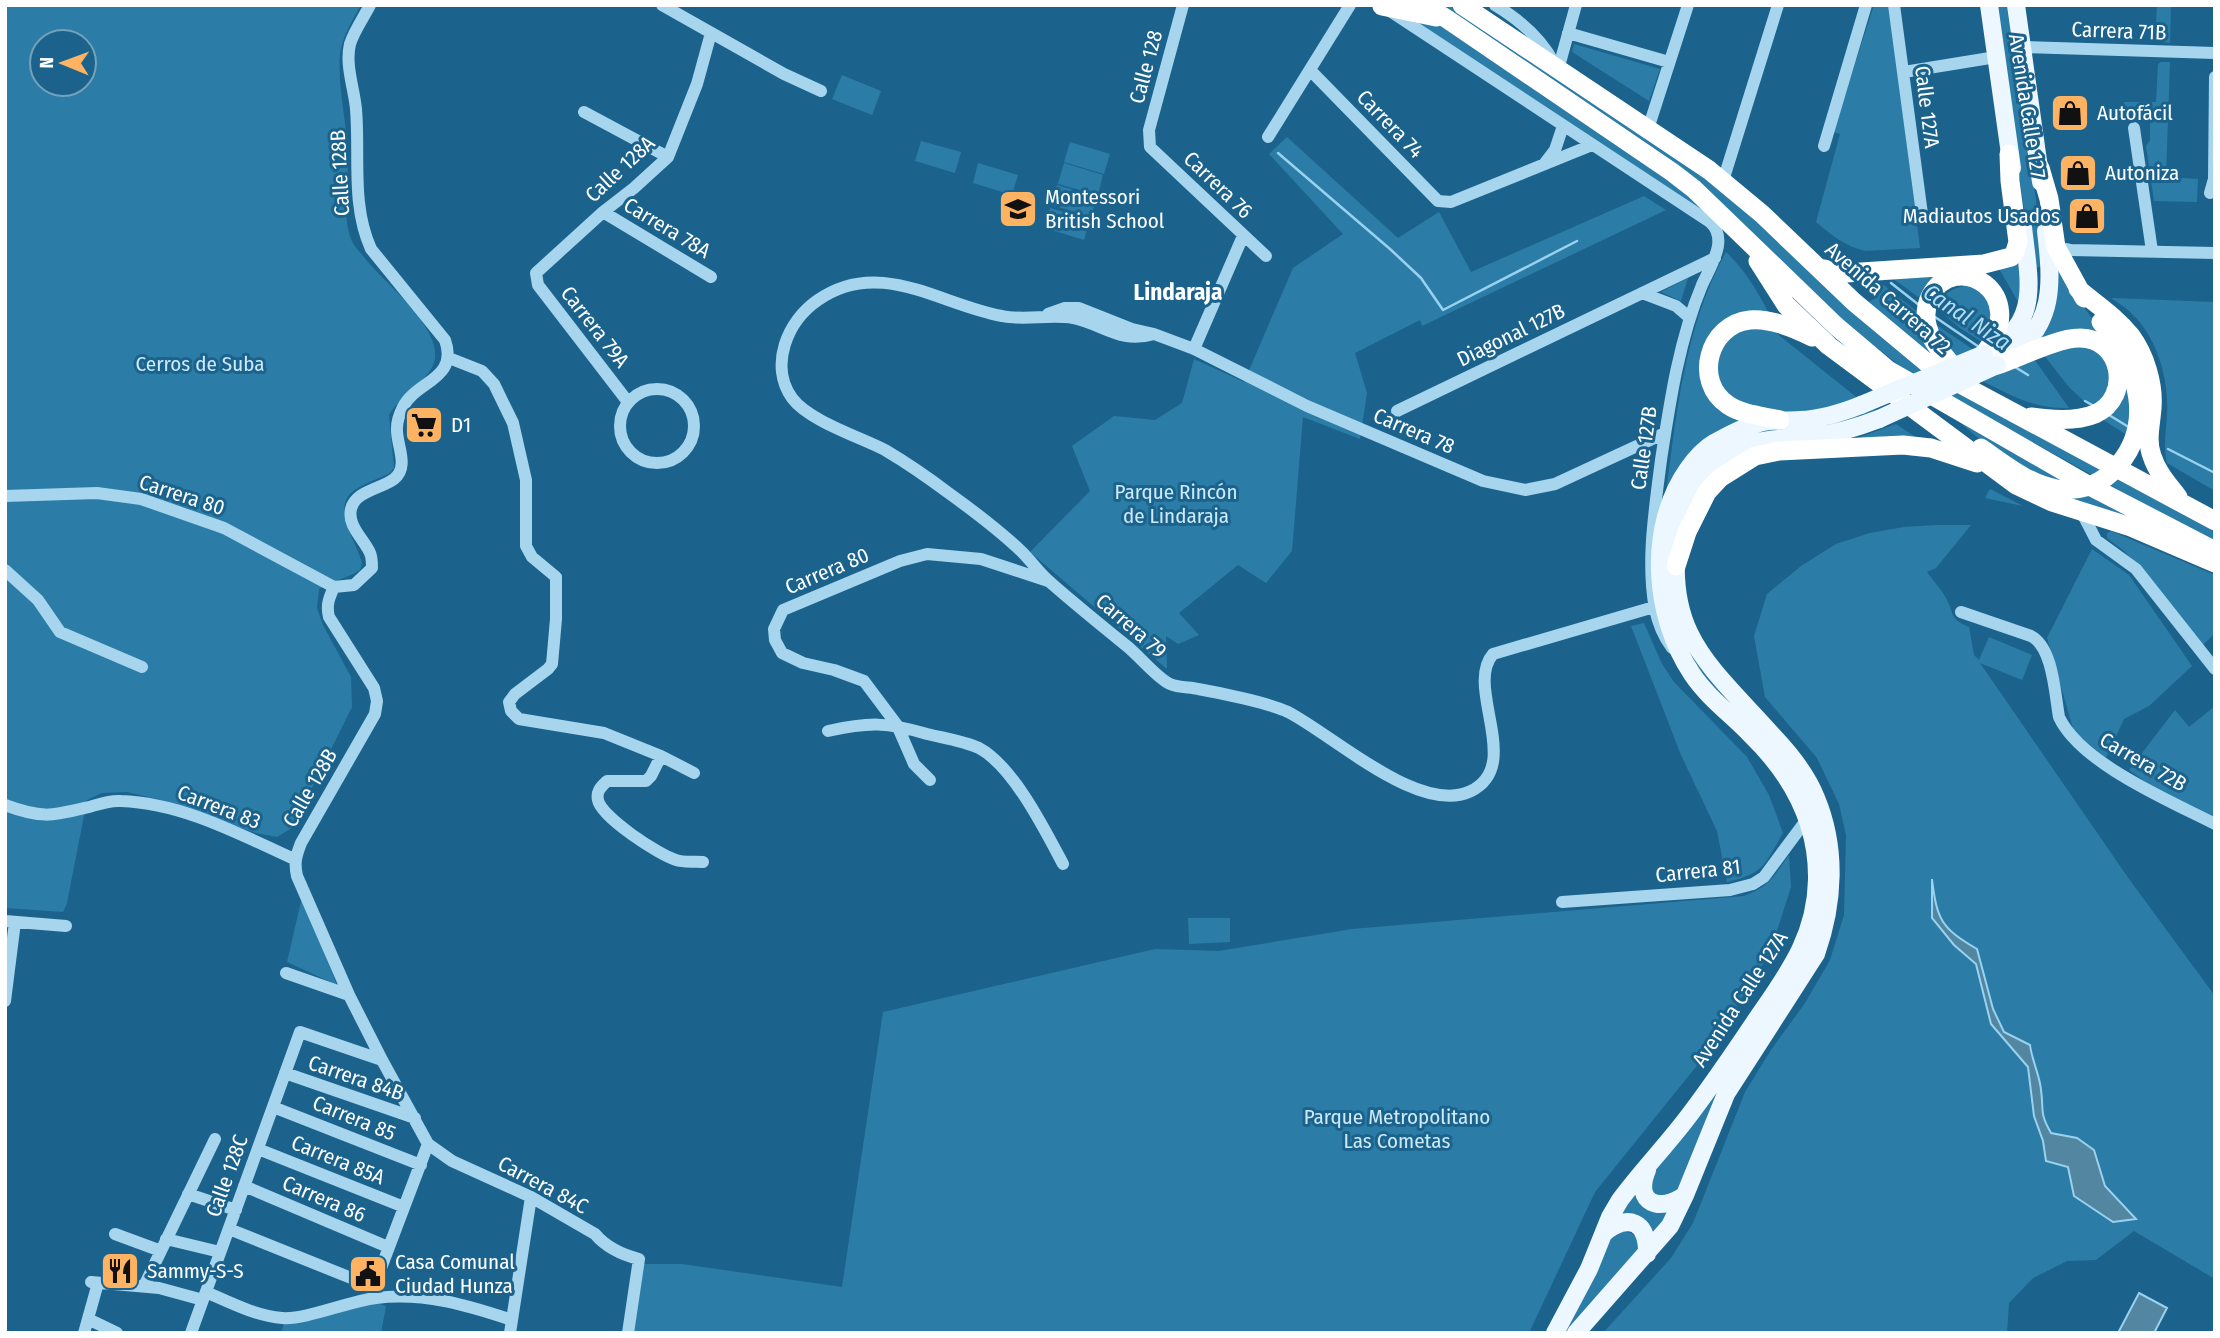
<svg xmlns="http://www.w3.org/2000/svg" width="2220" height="1338" font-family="'Fira Sans Condensed',sans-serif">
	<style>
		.green { fill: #2b7da8; fill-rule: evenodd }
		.water { fill: #5386a1; stroke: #99d2ef; stroke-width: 2 }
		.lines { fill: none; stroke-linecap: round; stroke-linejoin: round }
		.stream { stroke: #99d2ef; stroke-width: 2.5 }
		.minor { stroke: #a6d5ed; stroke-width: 12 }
		.major { stroke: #edf7ff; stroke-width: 18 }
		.highway { stroke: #fff; stroke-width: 19 }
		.major-bridge { stroke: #edf7ff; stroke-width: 18 }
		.highway-bridge { stroke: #fff; stroke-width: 19 }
		.labels { text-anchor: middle; stroke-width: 6; stroke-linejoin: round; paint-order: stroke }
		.street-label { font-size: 21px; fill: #fff; stroke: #1b638c }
		.poi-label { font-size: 21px; fill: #fff; stroke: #1b638c; text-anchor: start }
		.park-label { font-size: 21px; fill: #cceafa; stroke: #1b638c }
		.neighbourhood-label { font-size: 23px; font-weight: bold; fill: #fff; stroke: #1b638c }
		.water-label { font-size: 23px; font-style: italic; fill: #b2def4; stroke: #1b638c }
	</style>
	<rect width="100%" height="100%" fill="#1b638c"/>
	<!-- green -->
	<path class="green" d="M5 5H361C353 19 342 37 340 54 337 89 348 125 348 160 348 185 342 215 351 239 353 245 359 251 363 256 382 281 439 324 435 358 433 379 399 396 389 415L394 468 390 473C378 479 359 485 350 494 334 511 357 544 362 563L360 570C346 579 333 580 319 589L317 608 323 625 351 677 352 707 292 828 277 837 256 833 157 799 127 792 102 793 87 800 67 903 63 912 5 908ZM42 42H84V84H42Z
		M1435 5H1449L1457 10 1704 175C1777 234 1838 308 1916 363L2215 530V543L1917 378 1856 333 1757 237Z
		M1874 5H1889L1920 248 1865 251C1845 246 1831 235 1816 222L1840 134 1833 132Z
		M1996 5H2009L2045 266 2032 268Z
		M2157 5H2171L2170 43 2155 41Z
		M1403 15 1443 23 1669 179 1728 229Z
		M1574 44 1660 69 1649 101 1572 52Z
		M2161 62H2170L2166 177 2198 179 2197 202 2154 201 2146 146 2150 140V117H2126L2124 102H2156L2158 64Z
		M842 75 881 91 872 115 832 99Z
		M1287 137 1398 238 1439 212 1471 272 1644 196 1666 210 1422 326 1420 320 1355 353 1367 393 1360 439 1303 417 1292 551 1266 583 1238 565 1179 613 1199 635 1178 644 1166 636 1167 669 1030 552 1090 491 1072 446 1114 416 1155 420 1182 403 1194 359 1244 382 1293 268 1343 234 1269 154Z
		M921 141 961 152 955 173 915 161Z
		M1070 142 1110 154 1104 174 1064 162Z
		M978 163 1018 175 1012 195 973 183Z
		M1064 163 1103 175 1098 195 1058 184Z
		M1057 185 1097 197 1091 217 1052 205Z
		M1050 208 1090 219 1084 240 1045 228Z
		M1726 252C1746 271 1757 291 1770 315L1752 314 1704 369 1748 420 1666 493C1677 410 1685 326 1726 252Z
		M2021 257 2020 305 1998 267Z
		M2059 264 2078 299 2097 325 2108 320 2144 446 2105 421 2069 387 2035 344 2056 285Z
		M1951 272 1921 299 1892 278Z
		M1688 278 1681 301 1661 292Z
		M1859 283H1881L1919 313 1937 361 1867 303 1876 298Z
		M1969 285C1998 294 1996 320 1982 342L1960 328 1935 307C1944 293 1952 288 1969 285Z
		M2111 298 2215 302V491L2167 463C2163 446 2166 432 2167 415 2169 381 2158 339 2133 315 2127 308 2118 303 2111 298Z
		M1932 322 1974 350 1956 358Z
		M1770 328 1860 400 1846 407 1781 414 1742 406 1717 382 1718 347 1737 330Z
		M2034 359 2069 408C2034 409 2013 396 1982 381Z
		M1873 409 1878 412C1864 418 1848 424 1833 427 1797 434 1758 429 1725 450 1695 468 1681 492 1674 526 1661 580 1674 637 1709 680 1730 704 1755 724 1777 747 1805 776 1824 821 1825 862 1826 891 1823 923 1811 950 1797 985 1770 1017 1748 1048 1740 1061 1729 1074 1722 1087 1705 1120 1694 1156 1680 1190 1669 1202 1655 1203 1647 1186L1651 1171C1689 1124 1726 1077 1759 1028 1789 984 1817 944 1822 890 1826 841 1809 786 1776 748 1750 719 1716 698 1695 666 1649 595 1653 481 1735 439 1765 423 1801 429 1833 422 1847 419 1860 413 1873 409Z
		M1948 412 2183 539 2057 496 1985 444Z
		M1896 424 1920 440H1852Z
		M1990 489 2023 506 1985 498Z
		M1937 525H1971L1936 568 1927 572C1934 582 1943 591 1948 602 1955 618 1950 618 1969 627L1974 655 1979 660 1989 637 2032 655 2022 680 1980 663 2129 879 2215 996V1279L2134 1231 2096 1260 2067 1261 2033 1278 2009 1303 2007 1333H1603L1671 1258 1693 1223 1745 1092 1771 1050 1805 1003 1830 960 1844 915 1846 835 1839 804 1817 758 1765 697 1754 636 1767 594 1801 566 1836 544 1870 533 1904 527Z
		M2111 531 2215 575V633L2203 645 2144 572 2124 551 2107 538V533Z
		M2092 549 2129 575 2192 666 2149 706 2124 719 2106 758 2074 732 2047 638Z
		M1644 623 1662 664 1674 682 1747 757 1769 795 1783 833C1764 865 1765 873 1727 882L1717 831 1681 755 1631 626Z
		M2215 706V819L2157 790 2129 770 2175 710 2189 727Z
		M1789 855 1791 887 1770 953 1707 1053 1595 1192 1529 1333H627L637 1264H682L842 1287 883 1012 1155 949 1219 951 1352 929 1744 896C1769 887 1775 875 1789 855Z
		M302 897 337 985 287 962Z
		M1188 918H1230V942L1189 944Z
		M1638 1187 1674 1208 1652 1241 1616 1218Z
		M1622 1232C1635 1231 1637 1237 1640 1248L1568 1333H1562L1611 1239Z
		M376 1303 386 1306 381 1333H281L284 1323Z"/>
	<!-- water -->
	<path class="water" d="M1932 879C1937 920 1941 928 1977 949L1993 1009 2004 1032 2030 1045C2032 1061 2040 1076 2041 1090 2044 1111 2039 1112 2051 1133L2077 1138 2094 1150 2105 1186 2136 1219 2113 1222 2074 1196 2068 1167 2046 1161 2043 1141 2034 1116 2028 1067 1991 1024 1976 964 1954 945 1932 918Z
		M2139 1293 2167 1308 2154 1333H2118Z"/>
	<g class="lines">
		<!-- stream -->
		<path class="stream" d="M1278 153 1390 249 1421 278 1443 310 1577 241
			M1891 283 1919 305
			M1935 317 1979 347
			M2015 367 2028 375
			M2085 401 2094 406
			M2109 415 2127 426
			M2168 449 2215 473"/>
		<!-- minor -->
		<path class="minor" d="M662 5 784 74 821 91
			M1183 5 1149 130 1150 147 1266 256
			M1495 5C1520 20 1541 38 1554 63
			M1894 5 1922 214
			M1390 11 1710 222C1729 239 1711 265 1702 285 1679 340 1670 401 1661 460 1655 508 1646 561 1655 609 1658 624 1663 636 1672 648
			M1568 33 1669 62
			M2022 47 2215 53
			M1310 70 1438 201 1451 202 1592 145
			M1558 70 1576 5
			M1904 72 1996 57
			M584 112 668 157
			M2134 128 2152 251
			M1648 129 1688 5
			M1268 137 1350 5
			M1824 146 1866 5
			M1545 163 1555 150 1563 126
			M1723 181 1778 5
			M2210 193 2214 179 2215 77
			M603 212 711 277
			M2056 243 2062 248 2071 250 2215 253
			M1642 293 1676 306 1690 318
			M1048 314 1065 308H1079L1132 329 1154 334 1194 349 1307 406 1483 481 1525 490 1555 484 1665 433
			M1154 334C1120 344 1105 325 1073 318 1049 314 1025 321 1002 316 940 305 880 257 818 300 787 321 769 366 792 398 809 421 860 437 885 450 907 463 930 479 950 494 975 512 1000 531 1022 552 1032 562 1040 574 1051 583 1076 605 1102 626 1128 647 1139 656 1158 679 1170 684 1179 688 1190 687 1198 689 1221 693 1269 703 1288 712 1333 735 1420 816 1471 791 1524 765 1464 687 1493 654L1654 607
			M1194 349 1243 236
			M449 358 482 371 494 384 513 423 526 480V546L532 557 556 577V619L552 664 548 669 515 694 509 702 511 711 519 719 604 733 661 756 694 773
			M620 426a37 37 0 1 1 74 0a37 37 0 1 1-74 0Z
			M628 402 538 285 536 273 603 212 634 188 668 157 697 84 711 33
			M1397 411 1715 258
			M5 496 97 493 141 499 224 528 334 587
			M2081 511 2096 540 2136 569 2215 669
			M5 570 38 600 60 632 142 667
			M334 587C329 598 326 605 329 617L374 688 377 701 375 714 301 843C296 856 294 863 297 876L349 995 382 1060 428 1144 378 1276 376 1298
			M334 587 354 585 372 568C372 563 372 557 370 553 364 539 347 526 351 509 355 491 381 489 394 479 410 466 396 445 397 428 397 421 400 413 403 407 416 381 459 379 445 340L371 249C351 205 360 156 356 109 354 88 345 65 350 44 354 31 364 17 370 5
			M1961 612 2031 636C2053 647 2055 695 2059 717 2080 763 2170 801 2215 824
			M828 731C869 722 887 722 927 734 944 738 964 741 979 748 1013 766 1045 830 1063 864
			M661 756 651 776 646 781H607C601 787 596 791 598 800 601 817 659 855 676 860 684 863 695 861 703 862
			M930 780 914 764 897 725 864 681 834 670 803 663 782 653 775 640 774 629 783 610 900 561 927 554 981 559 1048 581
			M5 805C43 819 51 816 89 807 99 804 110 800 121 801 182 803 239 834 294 859
			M1562 902 1730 890 1753 884 1764 877 1807 819
			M5 921 66 926
			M286 973 349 995
			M5 1001 15 922
			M285 1073 415 1118
			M273 1107 421 1165
			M428 1144 452 1161 531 1197 595 1234C606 1247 623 1255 639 1259L628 1333
			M258 1149 404 1207
			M244 1186 388 1247
			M188 1194 236 1210
			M229 1229 376 1288
			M115 1234 161 1251
			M166 1239 220 1252
			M91 1282 159 1288 203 1300
			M144 1286 215 1139
			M206 1292C229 1302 256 1316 282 1318 306 1320 349 1301 376 1298 423 1292 467 1305 512 1320
			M88 1319 117 1333
			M84 1333 98 1283
			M191 1333 300 1032 382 1060
			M510 1333 531 1197"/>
		<!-- major -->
		<path class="major" d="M1989 5 2012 168
			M2016 5 2041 182
			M1984 354C2042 324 2029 282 2023 227
			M2007 359C2056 325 2052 283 2046 231
			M1647 1170C1633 1204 1660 1213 1685 1195
			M1604 1233C1628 1213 1648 1221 1647 1254
			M1555 1333 1589 1269 1610 1217 1620 1200C1640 1173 1663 1149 1684 1122 1709 1090 1731 1057 1754 1023 1786 976 1816 939 1817 880 1818 823 1791 774 1751 735 1732 715 1708 698 1692 674 1653 616 1647 527 1688 469 1695 459 1704 449 1714 443 1731 434 1749 424 1768 421 1778 420 1789 421 1800 420 1821 419 1841 413 1861 405
			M1576 1333 1670 1226 1685 1195 1726 1094 1816 954C1834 903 1837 848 1816 798 1807 775 1791 755 1774 737 1712 667 1662 635 1679 531 1684 496 1706 464 1739 448 1763 437 1792 439 1817 436 1839 433 1858 427 1879 419"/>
		<!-- highway -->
		<path class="highway" d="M1424 5 1447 19 1672 172 1694 189 1836 326 1888 370 2086 484 2215 551
			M1462 5 1709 170 1762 214 1854 302 1938 372 2215 521
			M1382 6 1436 17
			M2040 168 2049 199 2056 247 2084 298
			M1758 261 1786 305 1829 346 2016 485 2052 502 2131 527 2215 563
			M1819 268 1846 273 1984 264 2011 257 2015 252 2018 242 2010 181 2009 154
			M2078 289C2096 304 2116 317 2131 336 2145 355 2154 384 2152 408 2151 424 2146 441 2152 456 2157 472 2168 484 2178 497
			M1997 365C2018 358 2058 338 2079 338 2122 337 2133 397 2095 414 2076 422 2051 420 2031 417
			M1965 380C1954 367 1940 353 1932 338 1925 325 1924 310 1930 297 1954 248 2033 292 1984 354
			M1780 420C1763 416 1743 415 1728 405 1693 382 1708 324 1750 320 1771 318 1794 328 1812 337
			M1676 566 1687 532 1707 492 1720 478 1755 456 1779 451 1903 445 1931 448 1977 463"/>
		<!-- major-bridge -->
		<path class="major-bridge" d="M1861 405 1984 354
			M1879 419 1997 365"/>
		<!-- highway-bridge -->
		<path class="highway-bridge" d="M1981 448C2004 464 2028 484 2057 489 2076 492 2097 486 2112 472 2158 427 2138 366 2101 322"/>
	</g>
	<!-- icons -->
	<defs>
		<g id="shop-square" transform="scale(2.0125)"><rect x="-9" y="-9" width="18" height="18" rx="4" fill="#feb363" stroke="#1b638c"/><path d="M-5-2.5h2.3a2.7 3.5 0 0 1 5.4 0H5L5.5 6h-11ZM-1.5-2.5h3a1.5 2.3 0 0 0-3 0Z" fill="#111"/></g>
		<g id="school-square" transform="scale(2.0125)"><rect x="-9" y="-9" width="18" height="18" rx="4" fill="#feb363" stroke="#1b638c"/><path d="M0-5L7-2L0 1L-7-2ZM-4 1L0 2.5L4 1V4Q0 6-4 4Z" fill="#111"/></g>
		<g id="supermarket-square" transform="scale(2.0125)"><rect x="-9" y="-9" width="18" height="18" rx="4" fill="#feb363" stroke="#1b638c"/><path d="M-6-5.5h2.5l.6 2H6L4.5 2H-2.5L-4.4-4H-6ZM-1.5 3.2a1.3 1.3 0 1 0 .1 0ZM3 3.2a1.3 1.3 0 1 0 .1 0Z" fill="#111"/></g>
		<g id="restaurant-square" transform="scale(2.0125)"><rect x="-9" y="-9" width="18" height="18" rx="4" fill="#feb363" stroke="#1b638c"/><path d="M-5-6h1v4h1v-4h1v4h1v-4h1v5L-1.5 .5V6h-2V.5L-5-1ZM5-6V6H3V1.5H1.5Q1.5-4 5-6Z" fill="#111"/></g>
		<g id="civic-square" transform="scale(2.0125)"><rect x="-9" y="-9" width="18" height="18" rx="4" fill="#feb363" stroke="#1b638c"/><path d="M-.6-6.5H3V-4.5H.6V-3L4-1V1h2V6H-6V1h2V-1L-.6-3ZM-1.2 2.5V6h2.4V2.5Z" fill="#111"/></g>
	</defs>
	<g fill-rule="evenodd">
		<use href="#shop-square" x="2070" y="113"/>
		<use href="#shop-square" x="2078" y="173"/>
		<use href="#school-square" x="1018" y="209"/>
		<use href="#shop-square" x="2087" y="216"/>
		<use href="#supermarket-square" x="424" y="425"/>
		<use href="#restaurant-square" x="120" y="1271"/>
		<use href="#civic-square" x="368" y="1274"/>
	</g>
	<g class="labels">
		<!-- street labels -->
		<g class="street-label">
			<text transform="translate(2119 31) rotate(2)" y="7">Carrera 71B</text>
			<text transform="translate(1146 67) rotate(-75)" y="7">Calle 128</text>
			<text transform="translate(2027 106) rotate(81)" y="7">Avenida Calle 127</text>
			<text transform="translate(1927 107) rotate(83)" y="7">Calle 127A</text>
			<text transform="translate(1390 124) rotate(46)" y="7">Carrera 74</text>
			<text transform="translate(620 169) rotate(-43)" y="7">Calle 128A</text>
			<text transform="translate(340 173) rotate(-93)" y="7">Calle 128B</text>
			<text transform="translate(1218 185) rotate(44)" y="7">Carrera 76</text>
			<text transform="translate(667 228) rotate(31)" y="7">Carrera 78A</text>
			<text transform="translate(1888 298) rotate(41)" y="7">Avenida Carrera 72</text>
			<text transform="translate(595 327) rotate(52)" y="7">Carrera 79A</text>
			<text transform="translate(1511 335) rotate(-26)" y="7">Diagonal 127B</text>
			<text transform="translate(1414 431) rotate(23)" y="7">Carrera 78</text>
			<text transform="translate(1644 448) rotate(-82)" y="7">Calle 127B</text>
			<text transform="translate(182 495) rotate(18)" y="7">Carrera 80</text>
			<text transform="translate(827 571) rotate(-23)" y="7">Carrera 80</text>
			<text transform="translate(1131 626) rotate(41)" y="7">Carrera 79</text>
			<text transform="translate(2143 762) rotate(30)" y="7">Carrera 72B</text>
			<text transform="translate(310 788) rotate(-60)" y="7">Calle 128B</text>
			<text transform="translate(219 807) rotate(21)" y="7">Carrera 83</text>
			<text transform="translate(1698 871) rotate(-6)" y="7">Carrera 81</text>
			<text transform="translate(1740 999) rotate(-57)" y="7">Avenida Calle 127A</text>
			<text transform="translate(356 1078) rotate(19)" y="7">Carrera 84B</text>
			<text transform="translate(354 1118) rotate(22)" y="7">Carrera 85</text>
			<text transform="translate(338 1160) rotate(22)" y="7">Carrera 85A</text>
			<text transform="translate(227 1176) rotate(-70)" y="7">Calle 128C</text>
			<text transform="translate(543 1185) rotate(28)" y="7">Carrera 84C</text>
			<text transform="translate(324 1199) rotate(23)" y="7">Carrera 86</text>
		</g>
		<!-- poi labels -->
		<g class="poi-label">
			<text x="2097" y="120">Autofácil</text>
			<text x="2105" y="180">Autoniza</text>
			<text x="1045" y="204">Montessori<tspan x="1045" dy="24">British School</tspan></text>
			<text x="2060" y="223" text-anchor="end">Madiautos Usados</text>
			<text x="451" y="432">D1</text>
			<text x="395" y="1269">Casa Comunal<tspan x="395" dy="24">Ciudad Hunza</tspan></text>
			<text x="147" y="1278">Sammy-S-S</text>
		</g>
		<!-- park labels -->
		<g class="park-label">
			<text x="200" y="371">Cerros de Suba</text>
			<text x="1176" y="499">Parque Rincón<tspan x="1176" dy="24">de Lindaraja</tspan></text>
			<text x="1397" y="1124">Parque Metropolitano<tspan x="1397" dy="24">Las Cometas</tspan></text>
		</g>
		<!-- neighbourhood labels -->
		<g class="neighbourhood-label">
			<text x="1178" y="300">Lindaraja</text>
		</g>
		<!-- water labels -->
		<g class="water-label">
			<text transform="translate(1967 317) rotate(34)" y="8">Canal Niza</text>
		</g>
	</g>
	<!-- border -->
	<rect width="2220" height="1338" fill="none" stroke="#ffffff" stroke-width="14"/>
	<!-- north arrow -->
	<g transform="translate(63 63) rotate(271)"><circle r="33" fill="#1b638c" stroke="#76a1ba" stroke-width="2"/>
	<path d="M0-5L12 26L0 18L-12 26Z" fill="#feb363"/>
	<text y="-10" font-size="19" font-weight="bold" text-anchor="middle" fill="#ffffff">N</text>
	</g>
</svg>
